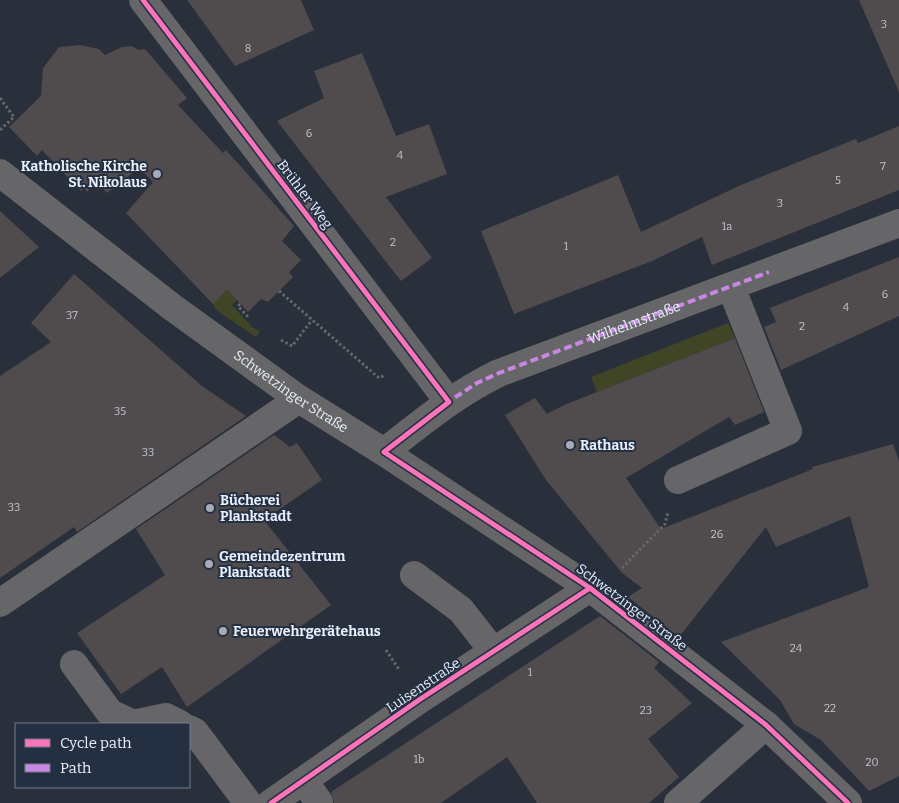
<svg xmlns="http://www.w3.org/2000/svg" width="899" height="803" font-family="Bitter,serif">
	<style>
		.green { fill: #404625 }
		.building { fill: #504b4d }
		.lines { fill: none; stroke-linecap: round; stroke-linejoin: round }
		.path { stroke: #66676c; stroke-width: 3; stroke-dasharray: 2.5 2.5; stroke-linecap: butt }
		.minor { stroke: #666669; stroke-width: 28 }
		.quiet { stroke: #c787e3; stroke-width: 4; stroke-dasharray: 8 4; stroke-linecap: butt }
		.cycleway-casing { stroke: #242f41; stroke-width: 8 }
		.cycleway { stroke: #fb73b8; stroke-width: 5 }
		.poi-dot { fill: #a5acb8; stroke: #242f41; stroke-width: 2 }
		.labels { text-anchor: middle; stroke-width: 4; stroke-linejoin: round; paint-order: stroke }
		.number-label { font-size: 11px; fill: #c1c6d0 }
		.poi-label { font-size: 14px; font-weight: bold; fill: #e7effb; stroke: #242f41; text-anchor: start }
		.street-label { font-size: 14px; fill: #e7effb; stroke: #242f41 }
	</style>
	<rect width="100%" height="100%" fill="#2a303b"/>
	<!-- green -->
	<path class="green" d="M226 287 237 300 232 305 253 328 260 331 256 337 216 310 213 304Z
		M728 323 735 338 597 392 591 377Z"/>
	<!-- building -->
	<path class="building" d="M187 0H301L314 30 235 66Z
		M859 0H899V92Z
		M80 45 99 49 105 55 122 47 132 46 138 50 145 49 187 98 178 105 223 153 226 150 294 226 282 241 301 260 289 272 293 277 268 302 261 299 248 312 227 289 213 304 126 213 153 182 139 168 107 193 96 181 87 192 84 188 81 191 42 150 37 156 9 127 41 96 43 68 59 47Z
		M362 53 396 136 429 124 447 174 386 197 432 258 401 281 277 121 324 98 314 71Z
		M899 126V190L712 265 702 237 652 261 514 314 481 231 618 175 641 232 741 185 856 139 858 143Z
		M0 211 39 247 0 278Z
		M899 257V316L781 370 764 327 776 322 770 308Z
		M74 274 202 386 246 416 77 532 74 527 0 578V376L51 342 31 323Z
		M735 338 764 412 735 425 729 417 626 478 661 529 813 469 812 467 893 444 899 461V776L869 791 821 740 794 724 780 700 721 642 869 587 850 516 776 547 766 527 679 637 628 597 642 588 622 573 546 480 505 415 535 398 547 414 564 405Z
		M274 435 290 447 297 443 322 480 264 520 331 605 187 707 162 667 121 694 77 633 165 575 136 529Z
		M600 616 659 662 654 668 692 703 648 739 679 777 649 803H537L507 757 441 803H334L331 792Z"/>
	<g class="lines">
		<!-- path -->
		<path class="path" d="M0 98 14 117 0 130
			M279 291 379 378 385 375
			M240 304 238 306 249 318
			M281 340 292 346 312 320
			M622 568 665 524 668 512
			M386 650 400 671"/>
		<!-- minor -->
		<g class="minor">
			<path d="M143 0 449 402"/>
			<path id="s1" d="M0 173 172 307 299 399 384 452 590 588 766 725 848 803"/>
			<path id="s2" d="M384 452C421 423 457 393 499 373L899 223"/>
			<path d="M678 480 788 431 731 287"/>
			<path d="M414 575 461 610 493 651"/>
			<path d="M0 603 299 399"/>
			<path d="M74 664 110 713 133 724"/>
			<path d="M133 724 166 717 180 724"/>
			<path d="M189 729 195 732 248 803"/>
			<path d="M304 781 319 802"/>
			<path d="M271 803 419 700 590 588"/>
			<path d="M678 803 766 725"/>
		</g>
		<!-- quiet -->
		<path class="quiet" d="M445 404 477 383 499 373 769 272"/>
		<!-- cycleway casing -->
		<g class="cycleway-casing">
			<path id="cycleway" d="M143 0 449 402 384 452 590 588 766 725 848 803
				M271 803 419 700 590 588"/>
		</g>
		<!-- cycleway -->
		<use href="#cycleway" class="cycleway"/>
	</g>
	<!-- markers -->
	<g class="poi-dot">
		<circle cx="157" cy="174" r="5"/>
		<circle cx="570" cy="445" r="5"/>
		<circle cx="210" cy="508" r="5"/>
		<circle cx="209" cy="564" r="5"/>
		<circle cx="223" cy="631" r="5"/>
	</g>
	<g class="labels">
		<!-- number labels -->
		<g class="number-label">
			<text x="884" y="28">3</text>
			<text x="248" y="52">8</text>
			<text x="309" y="137">6</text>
			<text x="400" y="159">4</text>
			<text x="883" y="170">7</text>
			<text x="838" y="184">5</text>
			<text x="780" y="207">3</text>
			<text x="727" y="230">1a</text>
			<text x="393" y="246">2</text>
			<text x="566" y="250">1</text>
			<text x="885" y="298">6</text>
			<text x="846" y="311">4</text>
			<text x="72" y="319">37</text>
			<text x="802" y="330">2</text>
			<text x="120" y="415">35</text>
			<text x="148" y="456">33</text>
			<text x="14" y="511">33</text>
			<text x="717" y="538">26</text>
			<text x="796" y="652">24</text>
			<text x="530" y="676">1</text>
			<text x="830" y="712">22</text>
			<text x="646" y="714">23</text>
			<text x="419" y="763">1b</text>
			<text x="872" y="766">20</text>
		</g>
		<!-- poi labels -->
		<g class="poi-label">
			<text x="147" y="171" text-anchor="end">Katholische Kirche<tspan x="147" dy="16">St. Nikolaus</tspan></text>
			<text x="580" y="450">Rathaus</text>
			<text x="220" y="505">Bücherei<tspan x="220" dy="16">Plankstadt</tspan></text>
			<text x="219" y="561">Gemeindezentrum<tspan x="219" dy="16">Plankstadt</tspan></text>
			<text x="233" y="636">Feuerwehrgerätehaus</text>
		</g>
		<!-- street labels -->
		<g class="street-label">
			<text transform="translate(305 194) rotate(53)" y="5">Brühler Weg</text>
			<text dy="5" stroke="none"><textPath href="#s2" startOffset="284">Wilhelmstraße</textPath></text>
			<text dy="5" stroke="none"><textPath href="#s1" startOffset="364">Schwetzinger Straße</textPath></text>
			<text transform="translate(632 607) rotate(37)" y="5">Schwetzinger Straße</text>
			<text transform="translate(423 685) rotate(-34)" y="5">Luisenstraße</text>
		</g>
	</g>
	<!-- legend -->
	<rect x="15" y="723" width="175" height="65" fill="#242f41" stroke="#727c8b"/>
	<rect x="25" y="739" width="25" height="8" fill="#fb73b8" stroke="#727c8b"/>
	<text x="60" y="748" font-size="15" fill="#e7effb">Cycle path</text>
	<rect x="25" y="764" width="25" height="8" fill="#c787e3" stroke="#727c8b"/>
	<text x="60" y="773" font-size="15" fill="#e7effb">Path</text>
</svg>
